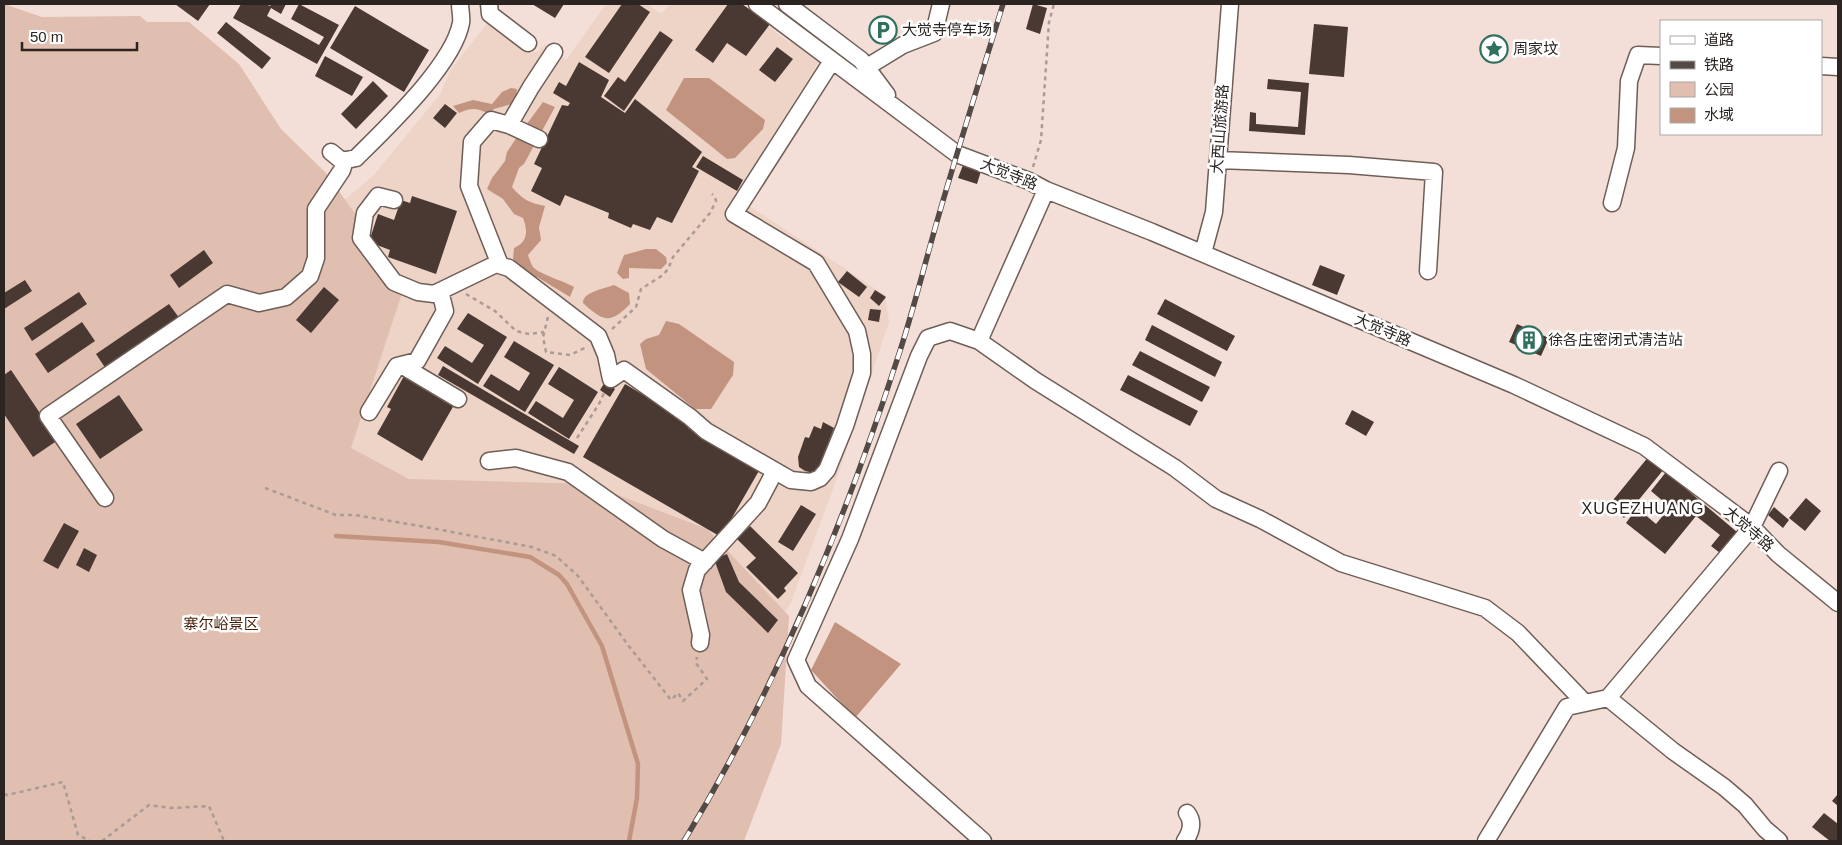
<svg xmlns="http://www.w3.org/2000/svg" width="1842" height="845" font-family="Helvetica,'Noto Sans SC',sans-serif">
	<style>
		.built { fill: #eed3c7 }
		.green { fill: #e0beb0 }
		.water { fill: #c29480 }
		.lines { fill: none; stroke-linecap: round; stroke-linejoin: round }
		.stream { stroke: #c29480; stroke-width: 4.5 }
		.building { fill: #493932 }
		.minor-casing { stroke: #6f5e57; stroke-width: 19 }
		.path { stroke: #aa9b95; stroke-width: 2.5; stroke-dasharray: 4 4; stroke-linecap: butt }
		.minor { stroke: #fff; stroke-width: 16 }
		.rail-casing { stroke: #534945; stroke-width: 5.5 }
		.rail { stroke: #fff; stroke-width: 4; stroke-dasharray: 11; stroke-linecap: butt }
		.labels { text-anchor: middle; stroke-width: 5; stroke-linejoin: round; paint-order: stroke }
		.poi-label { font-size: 15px; fill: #2b2421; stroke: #fff; text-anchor: start }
		.street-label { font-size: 15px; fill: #2b2421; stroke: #fff }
		.park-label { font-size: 15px; fill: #471c06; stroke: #fff }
		.neighbourhood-label { font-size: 16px; letter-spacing: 1px; fill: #2b2421; stroke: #fff }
	</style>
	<rect width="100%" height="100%" fill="#f3dfd7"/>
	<!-- built -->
	<path class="built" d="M606 4H647L661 14 670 4H743L770 24 768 26 790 43 793 40 820 61 734 196 885 295 889 322 836 481 790 605 769 634 334 446 337 206 373 176 441 93 450 71 488 22 529 52H538L545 44 566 60Z"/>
	<!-- green -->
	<path class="green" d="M4 4 42 17 140 16 147 22H189L239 64 281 129 326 173 405 284 351 448 409 479 589 484 707 529 789 616 781 744 744 841H4Z"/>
	<!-- water -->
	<path class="water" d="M684 78H709L765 120 763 129 735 158 727 159 666 110Z
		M511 88 517 89 515 103 494 109 489 114C477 108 472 107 459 113L453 106 473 100 492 104 502 92Z
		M543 102 555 107 524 164 519 168 512 187C522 199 529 203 545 206L539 227 541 240 528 255C529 258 531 264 533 267 539 274 564 281 574 287L570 297 537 277 533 278 513 260 514 248C528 242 528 231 523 218L514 214 503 199 487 189 492 178 505 161 507 152 515 140Z
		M646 249H656L666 257 667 263 661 269 629 268V278L623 279 617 273 624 255Z
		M614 285 629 293 630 304C610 325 603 321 583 303 583 292 603 289 614 285Z
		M666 321 679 324 734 362 733 375 711 409H695L646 369 640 344 646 339 659 335Z
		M835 622 901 664 855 718 811 670Z"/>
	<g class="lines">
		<!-- stream -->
		<path class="stream" d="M336 536 439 542 530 557 559 575 567 584 602 646 638 764 637 798 629 841"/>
	</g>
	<!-- building -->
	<path class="building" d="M175 4H210L198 21Z
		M241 4H266L270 6 271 4H286L281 14 271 8 267 16 319 45 324 37 291 19 299 4 339 25 317 64 233 18Z
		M532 4H564L555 18Z
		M622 4H638L650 12 609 73 585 57Z
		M728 4H742L770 24 746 56 727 43 713 63 695 50Z
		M1033 4 1047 8 1040 34 1026 29Z
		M355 6 429 50 404 92 330 48Z
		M226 22 271 58 262 69 217 33Z
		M1314 24 1348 27 1344 77 1309 74Z
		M660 31 673 40 624 111 604 96 618 77 625 82Z
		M777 47 793 59 775 82 759 70Z
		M325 56 363 77 352 96 315 76Z
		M579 62 609 80 601 97 625 113 635 99 702 152 692 167 699 171 672 223 657 217 650 230 633 224 631 228 608 218 609 213 565 195 560 206 531 191 542 168 534 164 562 105 568 106 570 103 553 93 559 82 566 86Z
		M1268 79 1309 83 1305 135 1249 131 1250 112 1256 113V124L1298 127 1301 92 1267 89Z
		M373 81 388 96 356 129 341 114Z
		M445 104 457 113 445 128 433 118Z
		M703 156 743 180 737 191 696 167Z
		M963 165 981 171 977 184 958 178Z
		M412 196 457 211 436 274 388 257 390 250 369 242 378 214 394 220 401 200 410 203Z
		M204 250 213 263 179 288 170 275Z
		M1320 265 1345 275 1337 295 1312 285Z
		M847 271 867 287 859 297 838 282Z
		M25 280 32 291 4 309V293Z
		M324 287 339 300 311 333 296 320Z
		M875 290 886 297 879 306 870 298Z
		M79 292 87 304 32 341 24 328Z
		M1165 299 1235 336 1227 351 1157 314Z
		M169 304 180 319 106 369 96 354Z
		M870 309 881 310 879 322 868 320Z
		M468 313 507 337 478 384 437 358 445 346 472 363 484 345 457 329Z
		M82 322 95 341 48 373 35 354Z
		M1517 324 1549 338 1541 356 1509 342Z
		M1152 325 1222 362 1215 377 1145 340Z
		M514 341 554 365 525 412 483 386 491 374 519 391 530 373 504 357Z
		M1140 351 1210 387 1202 402 1132 365Z
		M443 366 579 446 574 454 438 375Z
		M559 367 598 392 569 439 528 413 536 401 563 418 574 400 548 384Z
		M11 370 58 440 33 457 4 414V375Z
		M1128 375 1198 411 1190 426 1120 390Z
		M404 376 454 405 422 461 377 434 391 409 387 407Z
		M605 382 615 389 610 397 600 390Z
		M625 384 691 423 688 428 760 469 721 537 583 457Z
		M119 395 143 430 100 459 76 424Z
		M1352 410 1374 422 1366 436 1345 424Z
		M823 422 834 428 818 469 814 473 805 471 799 467 798 457 805 437 809 438 814 426 821 429Z
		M1649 456 1664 469 1624 518 1609 505Z
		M1666 472 1737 532 1720 553 1711 546 1720 535 1696 516 1665 554 1626 523 1637 508 1656 524 1670 507 1651 491Z
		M1806 498 1821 511 1805 531 1789 518Z
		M801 505 816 514 793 551 778 542Z
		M1774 507 1789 520 1783 528 1768 515Z
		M64 523 79 531 58 569 43 561Z
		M750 526 798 573 784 588 786 591 778 599 746 567 756 558 737 539Z
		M84 548 97 555 89 572 76 565Z
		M727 554 739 582 778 620 768 633 726 592 714 559Z
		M1838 794V806L1832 801Z
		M1824 813 1838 824V841H1830L1812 827Z"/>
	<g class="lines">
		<!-- minor casing -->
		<g class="minor-casing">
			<path id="minor" d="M489 4 490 14 528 43
				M757 4 957 154 1029 181 1046 190 1152 232 1514 385 1644 446 1752 527 1778 554 1838 603
				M787 4 861 60 887 95
				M1821 66 1838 67
				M867 67 903 45 934 33 941 4
				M539 139 509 125 531 87 554 52
				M331 152 342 161 356 158C387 127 453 65 461 23 462 17 460 10 460 4
				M1218 160 1349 165 1434 172 1428 271
				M394 200 378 196 365 213 361 238 394 282 418 292 434 294 496 264 509 268 598 336 606 355 611 379 624 370 690 417 706 431 791 480 811 482 820 478 827 470 845 426 862 373V354L857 331 816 263 734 214 832 61
				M1612 203 1626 148 1629 81 1638 55 1661 56
				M1203 253 1214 212 1230 4
				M500 265 469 186 472 142 491 120 509 125
				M440 291 445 311 417 361 401 365 458 399
				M979 341 1046 190
				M369 412 397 366 401 365
				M489 461 516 458 568 472 663 539 705 562
				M105 498 48 416 227 294 259 303 286 297 310 276 316 258V209L342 170 345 160
				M700 643 701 635 691 590 697 570 758 503 775 471
				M1608 698 1673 751 1724 787 1745 805 1765 829 1779 841
				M983 841 808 686 796 660 850 539 919 356 928 338 950 331 979 341 1036 381 1175 468 1216 499 1260 519 1341 563 1485 608 1518 633 1585 703
				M1185 841C1191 832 1194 822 1187 813
				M1486 841 1567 707 1608 698 1752 527 1779 471"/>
		</g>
		<!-- path -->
		<path class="path" d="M1033 167 1041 140 1049 22 1054 4
			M466 294 495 311 516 331 529 334 544 332
			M548 317 543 337 546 352 570 355 587 347
			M612 329 636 307 641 289 663 275 668 269 673 257 710 213 716 201 715 197 712 194
			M577 438 599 404 605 391
			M265 488 336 515H355L420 526 532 547 556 556 578 576 628 645 671 700 678 693 683 701 707 679 696 663 697 657
			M4 794 7 795 63 782 78 835 90 841
			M102 841 149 805 171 808 209 806 224 841"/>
		<!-- minor -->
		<use href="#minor" class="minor"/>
		<!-- rail casing -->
		<g class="rail-casing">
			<path id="rail" d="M684 841C775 691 842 529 896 363 913 313 925 262 940 211 960 142 982 73 1003 4"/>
		</g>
		<!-- rail -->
		<use href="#rail" class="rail"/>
	</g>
	<!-- icons -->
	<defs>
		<g id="parking-ring" transform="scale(1.4375)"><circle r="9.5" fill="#fff" stroke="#30705e" stroke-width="1.5"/><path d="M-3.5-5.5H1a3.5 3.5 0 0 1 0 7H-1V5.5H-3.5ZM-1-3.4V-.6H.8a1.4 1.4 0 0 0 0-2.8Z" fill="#30705e"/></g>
		<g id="sight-ring" transform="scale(1.4375)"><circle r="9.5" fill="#fff" stroke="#30705e" stroke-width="1.5"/><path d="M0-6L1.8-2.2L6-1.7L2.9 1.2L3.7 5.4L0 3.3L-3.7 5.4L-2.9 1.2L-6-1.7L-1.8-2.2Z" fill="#30705e"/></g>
		<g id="building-ring" transform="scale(1.4375)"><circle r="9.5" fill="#fff" stroke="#30705e" stroke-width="1.5"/><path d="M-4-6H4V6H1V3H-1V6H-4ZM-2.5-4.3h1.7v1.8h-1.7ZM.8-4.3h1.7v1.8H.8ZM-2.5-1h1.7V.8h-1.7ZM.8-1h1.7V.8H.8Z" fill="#30705e"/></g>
	</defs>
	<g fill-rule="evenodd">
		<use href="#parking-ring" x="883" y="30"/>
		<use href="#sight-ring" x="1494" y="49"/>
		<use href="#building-ring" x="1529" y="340"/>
	</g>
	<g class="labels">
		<!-- poi labels -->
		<g class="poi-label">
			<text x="902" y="35">大觉寺停车场</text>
			<text x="1513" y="54">周家坟</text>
			<text x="1548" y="345">徐各庄密闭式清洁站</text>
		</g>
		<!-- street labels -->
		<g class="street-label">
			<text transform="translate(1220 129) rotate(-86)" y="5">大西山旅游路</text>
			<text transform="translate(1009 174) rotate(22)" y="5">大觉寺路</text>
			<text transform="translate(1383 330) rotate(23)" y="5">大觉寺路</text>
			<text transform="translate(1749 529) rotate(41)" y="5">大觉寺路</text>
		</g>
		<!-- park labels -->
		<g class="park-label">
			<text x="221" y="629">寨尔峪景区</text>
		</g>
		<!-- neighbourhood labels -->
		<g class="neighbourhood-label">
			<text x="1643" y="514">XUGEZHUANG</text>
		</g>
	</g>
	<!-- border -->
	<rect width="1842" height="845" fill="none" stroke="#2b2421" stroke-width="10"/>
	<!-- legend -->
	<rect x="1660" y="20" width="162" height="115" fill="#ffffff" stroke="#aaa7a6"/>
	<rect x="1670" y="36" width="25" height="8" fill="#ffffff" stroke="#aaa7a6"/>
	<text x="1704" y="45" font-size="15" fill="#2b2421">道路</text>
	<rect x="1670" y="61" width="25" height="8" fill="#534945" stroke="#aaa7a6"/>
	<text x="1704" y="70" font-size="15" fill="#2b2421">铁路</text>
	<rect x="1670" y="82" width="25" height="15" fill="#e0beb0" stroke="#aaa7a6"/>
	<text x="1704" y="95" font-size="15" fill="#2b2421">公园</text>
	<rect x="1670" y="108" width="25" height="15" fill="#c29480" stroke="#aaa7a6"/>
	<text x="1704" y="120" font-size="15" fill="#2b2421">水域</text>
	<!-- scale -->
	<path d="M22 42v8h115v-8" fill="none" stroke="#2b2421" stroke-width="2.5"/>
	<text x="30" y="42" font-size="15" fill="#2b2421" stroke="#ffffff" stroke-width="4" paint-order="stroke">50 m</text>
</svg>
